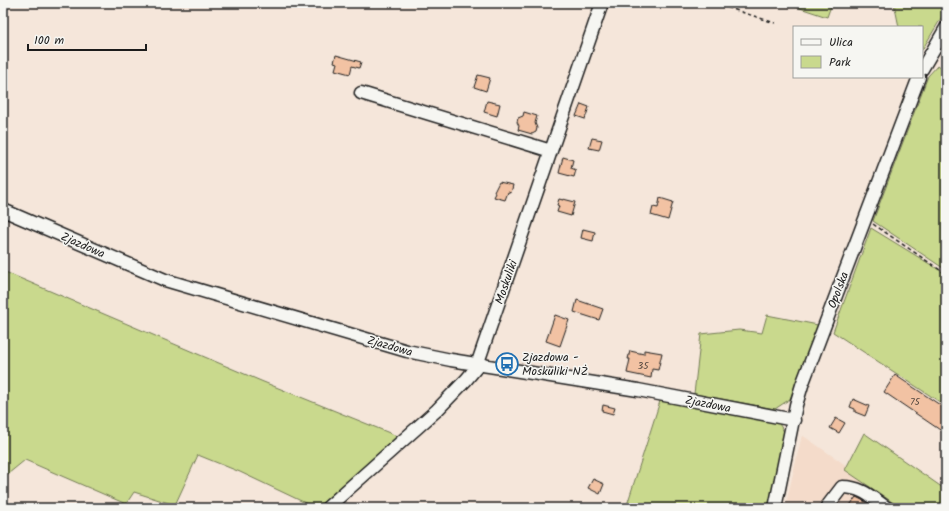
<svg xmlns="http://www.w3.org/2000/svg" width="949" height="511" font-family="Kalam,sans-serif">
	<style>
		.built { fill: #f4dbca }
		.green { fill: #c9d98d; stroke: #727a54 }
		.building { fill: #f2c2a3; stroke: #1c1c1c }
		.lines { fill: none; stroke-linecap: round; stroke-linejoin: round }
		.minor-tunnel { stroke: #cabeb4; stroke-width: 12; stroke-dasharray: 12 6; stroke-linecap: butt }
		.minor-casing { stroke: #1c1c1c; stroke-width: 15 }
		.path { stroke: #1c1c1c; stroke-width: 1.5; stroke-dasharray: 4 3; stroke-linecap: butt }
		.minor { stroke: #f6f6f2; stroke-width: 12 }
		.labels { text-anchor: middle; stroke-width: 3; stroke-linejoin: round; paint-order: stroke }
		.number-label { font-size: 10px; fill: #52463e }
		.street-label { font-size: 12px; fill: #1c1c1c; stroke: #f6f6f2 }
		.poi-label { font-size: 12px; fill: #1c1c1c; stroke: #f6f6f2; text-anchor: start }
	</style>
	<rect width="100%" height="100%" fill="#f5e6da"/>
	<filter id="ink" filterUnits="userSpaceOnUse"><feTurbulence type="fractalNoise" baseFrequency=".025" numOctaves="2"/><feDisplacementMap in="SourceGraphic" scale="8" xChannelSelector="R" yChannelSelector="G"/><feConvolveMatrix kernelMatrix="1 2 1 2 8 2 1 2 1" color-interpolation-filters="sRGB"/></filter>
	<g filter="url(#ink)">
		<!-- built -->
		<path class="built" d="M802 435 908 508H785Z"/>
		<!-- green -->
		<path class="green" d="M785 3H832L827 17Z
			M894 3H946V10L922 50V27H899Z
			M938 65 946 71V270L873 221 928 76Z
			M871 228 946 274V406L833 332Z
			M3 271 261 381 397 436 372 460 316 508 240 472 198 455 175 505 134 492 126 504 25 460 3 478Z
			M767 315 818 325 790 399 775 409 694 394 701 334 739 330 762 333Z
			M661 398 778 422 786 435 770 508H626Z
			M864 433 946 490V508H901L845 470Z"/>
		<!-- building -->
		<path class="building" d="M336 55 361 62 359 68 352 66 350 74 335 70 337 63 334 62Z
			M478 75 490 78 486 91 474 87Z
			M487 101 500 104 497 116 484 112Z
			M581 104 589 107 585 119 576 116Z
			M524 112 537 116 535 123 537 128 536 132 532 134 518 130 519 126 517 122 518 118 523 116Z
			M592 138 602 140 599 150 589 148Z
			M563 157 573 160 571 168 576 170 574 177 559 173Z
			M499 182 513 185 511 193 508 192 505 200 494 197 496 193 494 192Z
			M660 198 673 202 668 220 651 215 653 207 658 208Z
			M559 199 563 200V199L575 202 571 216 557 212 559 206 557 205Z
			M583 229 595 232 593 241 581 238Z
			M577 300 603 309 599 320 574 312Z
			M555 315 569 320 560 346 546 341Z
			M644 350 662 353 658 370 652 369 651 378 627 373 630 359H628L630 351 644 354Z
			M895 375 946 409V434L884 392Z
			M853 399 869 406 865 416 855 412V409L850 407Z
			M603 405 615 408 613 414 602 411Z
			M836 418 845 423 839 433 830 428Z
			M593 479 604 484 600 494 588 488Z
			M856 497 862 500 874 508H848Z"/>
		<g class="lines">
			<!-- minor-tunnel -->
			<path class="minor-tunnel" d="M869 508 875 500"/>
			<!-- minor casing -->
			<g class="minor-casing">
				<path id="minor" d="M922 69 946 28
					M361 93 551 151
					M3 210 165 280 407 351 451 360 638 390 794 420
					M327 508 437 410 466 380 476 368 602 3
					M775 508 796 405 802 385 919 77
					M826 508 842 487C862 487 871 497 887 508"/>
			</g>
			<!-- path -->
			<path class="path" d="M714 3 775 23
				M873 224 946 274"/>
			<!-- minor -->
			<use href="#minor" class="minor"/>
		</g>
	</g>
	<!-- icons -->
	<defs>
		<g id="bus-ring" transform="scale(1.15)"><circle r="9.5" fill="#f6f6f2" stroke="#1f6fb2" stroke-width="1.5"/><path d="M-5-6H5V4H4V6H2V4H-2V6H-4V4H-5ZM-3.5-4V0h7V-4ZM-3.5 1.2v1.5H-2V1.2ZM2 1.2v1.5H3.5V1.2Z" fill="#1f6fb2"/></g>
	</defs>
	<g fill-rule="evenodd">
		<use href="#bus-ring" x="507" y="364"/>
	</g>
	<g class="labels">
		<!-- number labels -->
		<g class="number-label">
			<text x="643" y="369">35</text>
			<text x="915" y="405">75</text>
		</g>
		<!-- street labels -->
		<g class="street-label">
			<text transform="translate(83 245) rotate(24)" y="4">Zjazdowa</text>
			<text transform="translate(506 282) rotate(-71)" y="4">Moskuliki</text>
			<text transform="translate(838 290) rotate(-69)" y="4">Opolska</text>
			<text transform="translate(390 346) rotate(16)" y="4">Zjazdowa</text>
			<text transform="translate(708 404) rotate(11)" y="4">Zjazdowa</text>
		</g>
		<!-- poi labels -->
		<g class="poi-label">
			<text x="522" y="361">Zjazdowa -<tspan x="522" dy="14">Moskuliki NŻ</tspan></text>
		</g>
	</g>
	<!-- margin -->
	<rect width="949" height="511" fill="none" stroke="#f6f6f2" stroke-width="16"/>
	<rect x="8" y="8" width="933" height="495" fill="none" stroke="#1c1c1c" stroke-width="1.5" filter="url(#ink)"/>
	<!-- legend -->
	<rect x="793" y="26" width="130" height="52" fill="#f6f6f2" stroke="#9f9f9c"/>
	<rect x="801" y="39" width="20" height="6" fill="#f6f6f2" stroke="#9f9f9c"/>
	<text x="829" y="46" font-size="12" fill="#1c1c1c">Ulica</text>
	<rect x="801" y="56" width="20" height="12" fill="#c9d98d" stroke="#9f9f9c"/>
	<text x="829" y="66" font-size="12" fill="#1c1c1c">Park</text>
	<!-- scale -->
	<path d="M28 44v6h118v-6" fill="none" stroke="#1c1c1c" stroke-width="2"/>
	<text x="34" y="44" font-size="12" fill="#1c1c1c" stroke="#f6f6f2" stroke-width="3" paint-order="stroke">100 m</text>
</svg>
